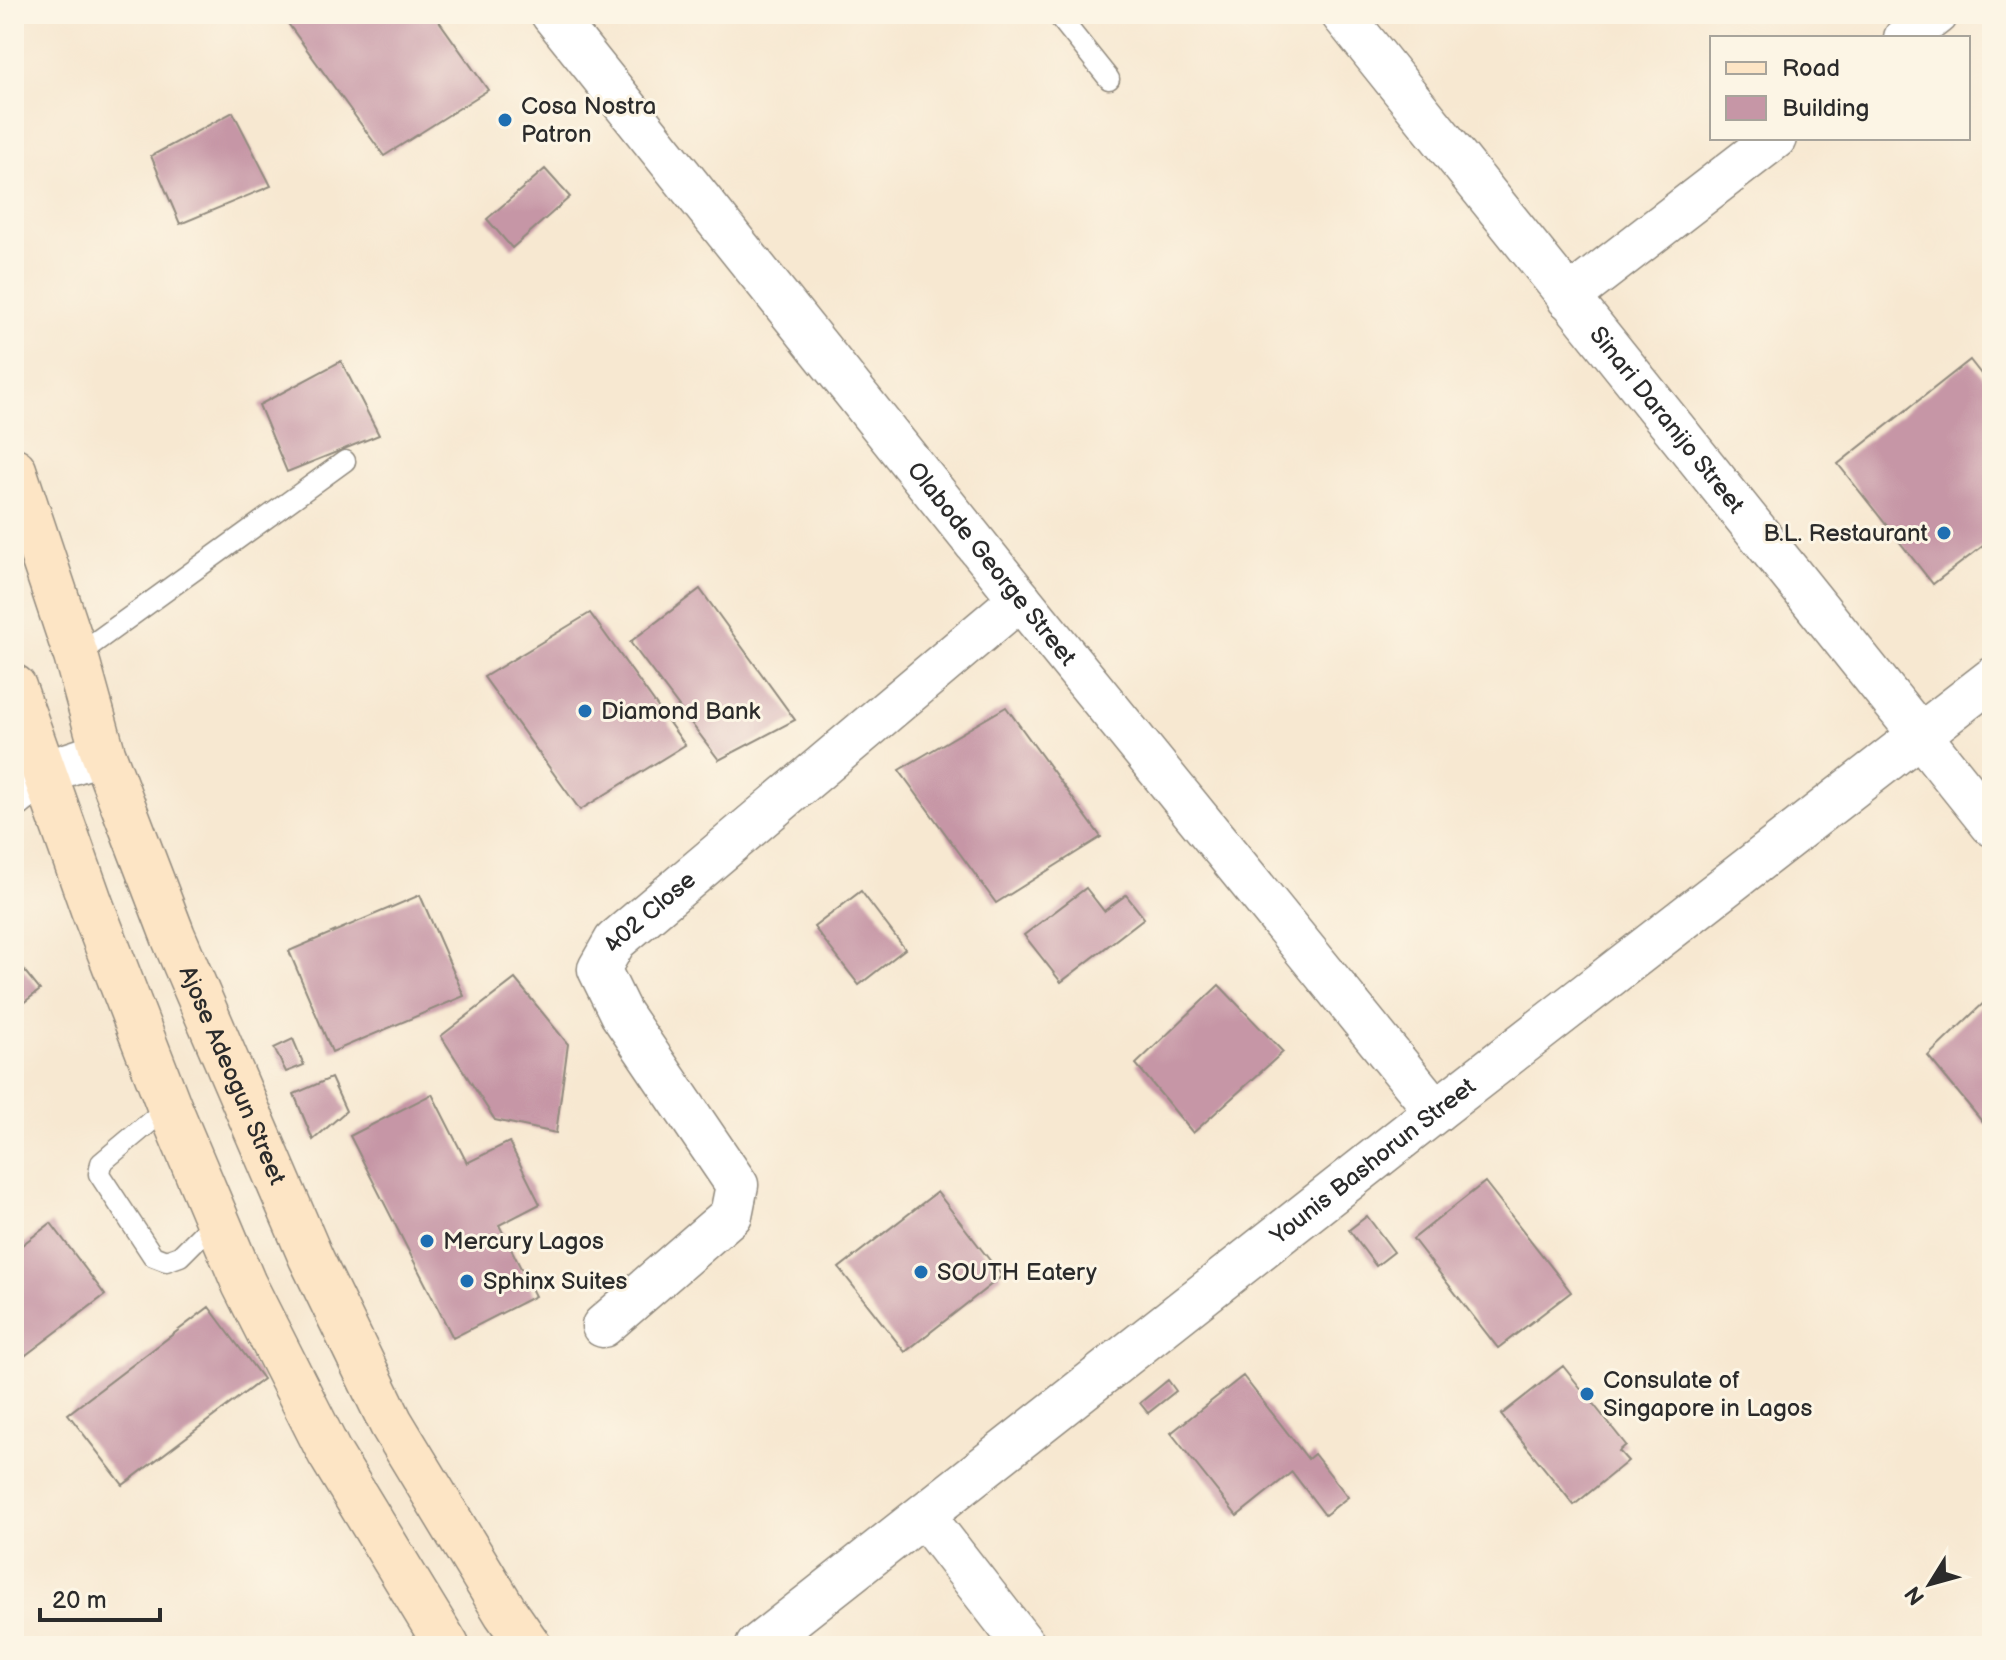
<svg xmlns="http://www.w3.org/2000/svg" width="2006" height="1660" font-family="'Balsamiq Sans',sans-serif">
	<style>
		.building { fill: #c696a6 }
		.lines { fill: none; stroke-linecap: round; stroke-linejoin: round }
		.lane-casing { stroke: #918a7e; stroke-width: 23 }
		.street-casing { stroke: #918a7e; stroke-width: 45 }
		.secondary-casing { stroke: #918a7e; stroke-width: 47 }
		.lane { stroke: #fff; stroke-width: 20 }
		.street { stroke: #fff; stroke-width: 42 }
		.secondary { stroke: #fde5c5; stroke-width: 44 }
		.poi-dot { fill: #1f6fb2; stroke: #fcf5e5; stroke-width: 3 }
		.labels { text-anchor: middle; stroke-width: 6; stroke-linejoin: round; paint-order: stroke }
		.poi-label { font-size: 24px; fill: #2b2b2b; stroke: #fcf5e5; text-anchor: start }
		.street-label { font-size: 24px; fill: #2b2b2b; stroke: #fcf5e5 }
	</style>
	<rect width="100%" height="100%" fill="#fcf5e5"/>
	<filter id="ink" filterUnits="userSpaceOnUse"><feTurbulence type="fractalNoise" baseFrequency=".0125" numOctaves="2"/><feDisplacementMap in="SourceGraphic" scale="16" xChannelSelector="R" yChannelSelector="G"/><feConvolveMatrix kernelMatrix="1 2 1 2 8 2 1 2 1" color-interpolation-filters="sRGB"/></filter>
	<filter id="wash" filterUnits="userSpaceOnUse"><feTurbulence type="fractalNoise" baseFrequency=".006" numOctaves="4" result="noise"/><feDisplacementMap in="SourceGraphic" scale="32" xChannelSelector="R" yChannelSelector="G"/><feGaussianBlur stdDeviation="1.8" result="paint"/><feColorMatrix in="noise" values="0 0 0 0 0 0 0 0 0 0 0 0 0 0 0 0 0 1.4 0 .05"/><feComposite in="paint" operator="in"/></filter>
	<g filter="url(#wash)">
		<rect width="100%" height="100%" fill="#f7e8d1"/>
		<g id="blocks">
			<!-- building -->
			<path class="building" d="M300 14H434L488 90 384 156 287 22Z
				M233 112 271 186 180 224 151 156Z
				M545 169 570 197 512 248 487 219Z
				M1970 360 1992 388V539L1933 584 1838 464Z
				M341 361 379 435 287 472 259 405Z
				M700 589 795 720 719 760 630 642Z
				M590 613 685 745 580 810 484 677Z
				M1006 707 1101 837 996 903 899 770Z
				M1086 888 1104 911 1126 895 1144 918 1061 982 1024 935Z
				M861 891 905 949 859 985 814 927Z
				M420 895 464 996 332 1052 289 951Z
				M14 958 40 990 14 1010Z
				M515 979 568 1044 556 1133 495 1120 441 1036Z
				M1219 985 1283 1052 1193 1133 1136 1064Z
				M1992 995V1119L1985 1125 1928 1056Z
				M293 1039 304 1065 286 1072 274 1048Z
				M331 1078 346 1111 313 1140 294 1094Z
				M432 1094 467 1163 509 1142 540 1204 499 1225 535 1296 453 1338 350 1136Z
				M1485 1182 1571 1292 1498 1348 1413 1239Z
				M937 1192 1002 1276 905 1352 839 1268Z
				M1367 1216 1394 1252 1376 1266 1349 1230Z
				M51 1223 105 1295 14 1364V1251Z
				M209 1307 263 1379 123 1485 68 1414Z
				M1563 1366 1626 1445 1619 1451 1628 1461 1574 1505 1501 1415Z
				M1243 1376 1308 1459 1314 1454 1348 1497 1325 1515 1292 1472 1237 1516 1171 1433Z
				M1168 1380 1176 1391 1148 1413 1140 1403Z"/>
		</g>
	</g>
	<g filter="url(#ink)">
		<use href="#blocks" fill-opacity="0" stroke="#918a7e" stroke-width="2"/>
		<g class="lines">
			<!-- lane casing -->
			<g class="lane-casing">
				<path id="lane" d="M1057 14 1109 79
					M76 656 345 461
					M169 1106 101 1163 99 1174 153 1256 166 1261 180 1256 217 1219"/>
			</g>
			<!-- street casing -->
			<g class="street-casing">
				<g id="street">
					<path id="s1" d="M552 14 1020 599 1436 1111"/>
					<path id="s2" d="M1342 14 1992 825"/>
					<path d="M1905 38 1936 14"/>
					<path d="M1568 298 1775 138"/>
					<path d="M14 797 45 772 103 753"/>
					<path id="s3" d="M603 1326 731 1215 737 1185 621 1014 599 969 615 941 1020 599"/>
					<path d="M924 1516 1025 1646"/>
					<path id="s4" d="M757 1646 1436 1111 1992 679"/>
				</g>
			</g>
			<!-- secondary casing -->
			<g class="secondary-casing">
				<g id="secondary">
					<path id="s5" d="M14 470 76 656 103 753 173 936 311 1258 391 1423 506 1613 529 1646"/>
					<path d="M14 687 92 907 169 1106 244 1284 329 1452 447 1646"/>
				</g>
			</g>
			<!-- lane -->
			<use href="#lane" class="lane"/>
			<!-- street -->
			<use href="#street" class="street"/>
			<!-- secondary -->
			<use href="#secondary" class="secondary"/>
		</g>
	</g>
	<!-- markers -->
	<g class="poi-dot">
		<circle cx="505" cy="120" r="8"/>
		<circle cx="1944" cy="533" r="8"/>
		<circle cx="585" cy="711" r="8"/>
		<circle cx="427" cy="1241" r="8"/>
		<circle cx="921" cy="1272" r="8"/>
		<circle cx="467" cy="1281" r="8"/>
		<circle cx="1587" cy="1394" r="8"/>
	</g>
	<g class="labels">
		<!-- poi labels -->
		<g class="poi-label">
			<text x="521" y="114">Cosa Nostra<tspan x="521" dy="28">Patron</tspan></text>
			<text x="1928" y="541" text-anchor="end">B.L. Restaurant</text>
			<text x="601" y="719">Diamond Bank</text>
			<text x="443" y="1249">Mercury Lagos</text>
			<text x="937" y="1280">SOUTH Eatery</text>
			<text x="483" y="1289">Sphinx Suites</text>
			<text x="1603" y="1388">Consulate of<tspan x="1603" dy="28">Singapore in Lagos</tspan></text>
		</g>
		<!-- street labels -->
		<g class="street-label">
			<text dy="8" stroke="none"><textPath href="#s2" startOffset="520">Sinari Daranijo Street</textPath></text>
			<text dy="8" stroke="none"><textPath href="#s1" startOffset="704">Olabode George Street</textPath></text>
			<text dy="8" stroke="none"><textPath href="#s3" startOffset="534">402 Close</textPath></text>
			<text dy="8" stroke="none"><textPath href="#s5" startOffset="644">Ajose Adeogun Street</textPath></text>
			<text dy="8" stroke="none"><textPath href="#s4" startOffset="784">Younis Bashorun Street</textPath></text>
		</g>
	</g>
	<!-- margin -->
	<rect width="2006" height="1660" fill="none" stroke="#fcf5e5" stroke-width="48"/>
	<!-- legend -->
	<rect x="1710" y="36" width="260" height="104" fill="#fcf5e5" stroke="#a8a49b" stroke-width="2"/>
	<rect x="1726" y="62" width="40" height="12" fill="#fde5c5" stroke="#a8a49b" stroke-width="2"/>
	<text x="1782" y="76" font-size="24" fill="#2b2b2b">Road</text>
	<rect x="1726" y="96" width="40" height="24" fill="#c696a6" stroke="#a8a49b" stroke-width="2"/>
	<text x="1782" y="116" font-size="24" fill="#2b2b2b">Building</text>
	<!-- north arrow -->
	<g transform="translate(1930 1584) rotate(233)" stroke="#fcf5e5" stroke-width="6" paint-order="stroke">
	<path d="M0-6L14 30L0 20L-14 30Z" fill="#2b2b2b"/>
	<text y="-12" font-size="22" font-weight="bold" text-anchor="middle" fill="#2b2b2b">N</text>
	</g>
	<!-- scale -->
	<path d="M40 1608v12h120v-12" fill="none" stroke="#2b2b2b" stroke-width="4"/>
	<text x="52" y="1608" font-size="24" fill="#2b2b2b" stroke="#fcf5e5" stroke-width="6" paint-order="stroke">20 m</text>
</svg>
